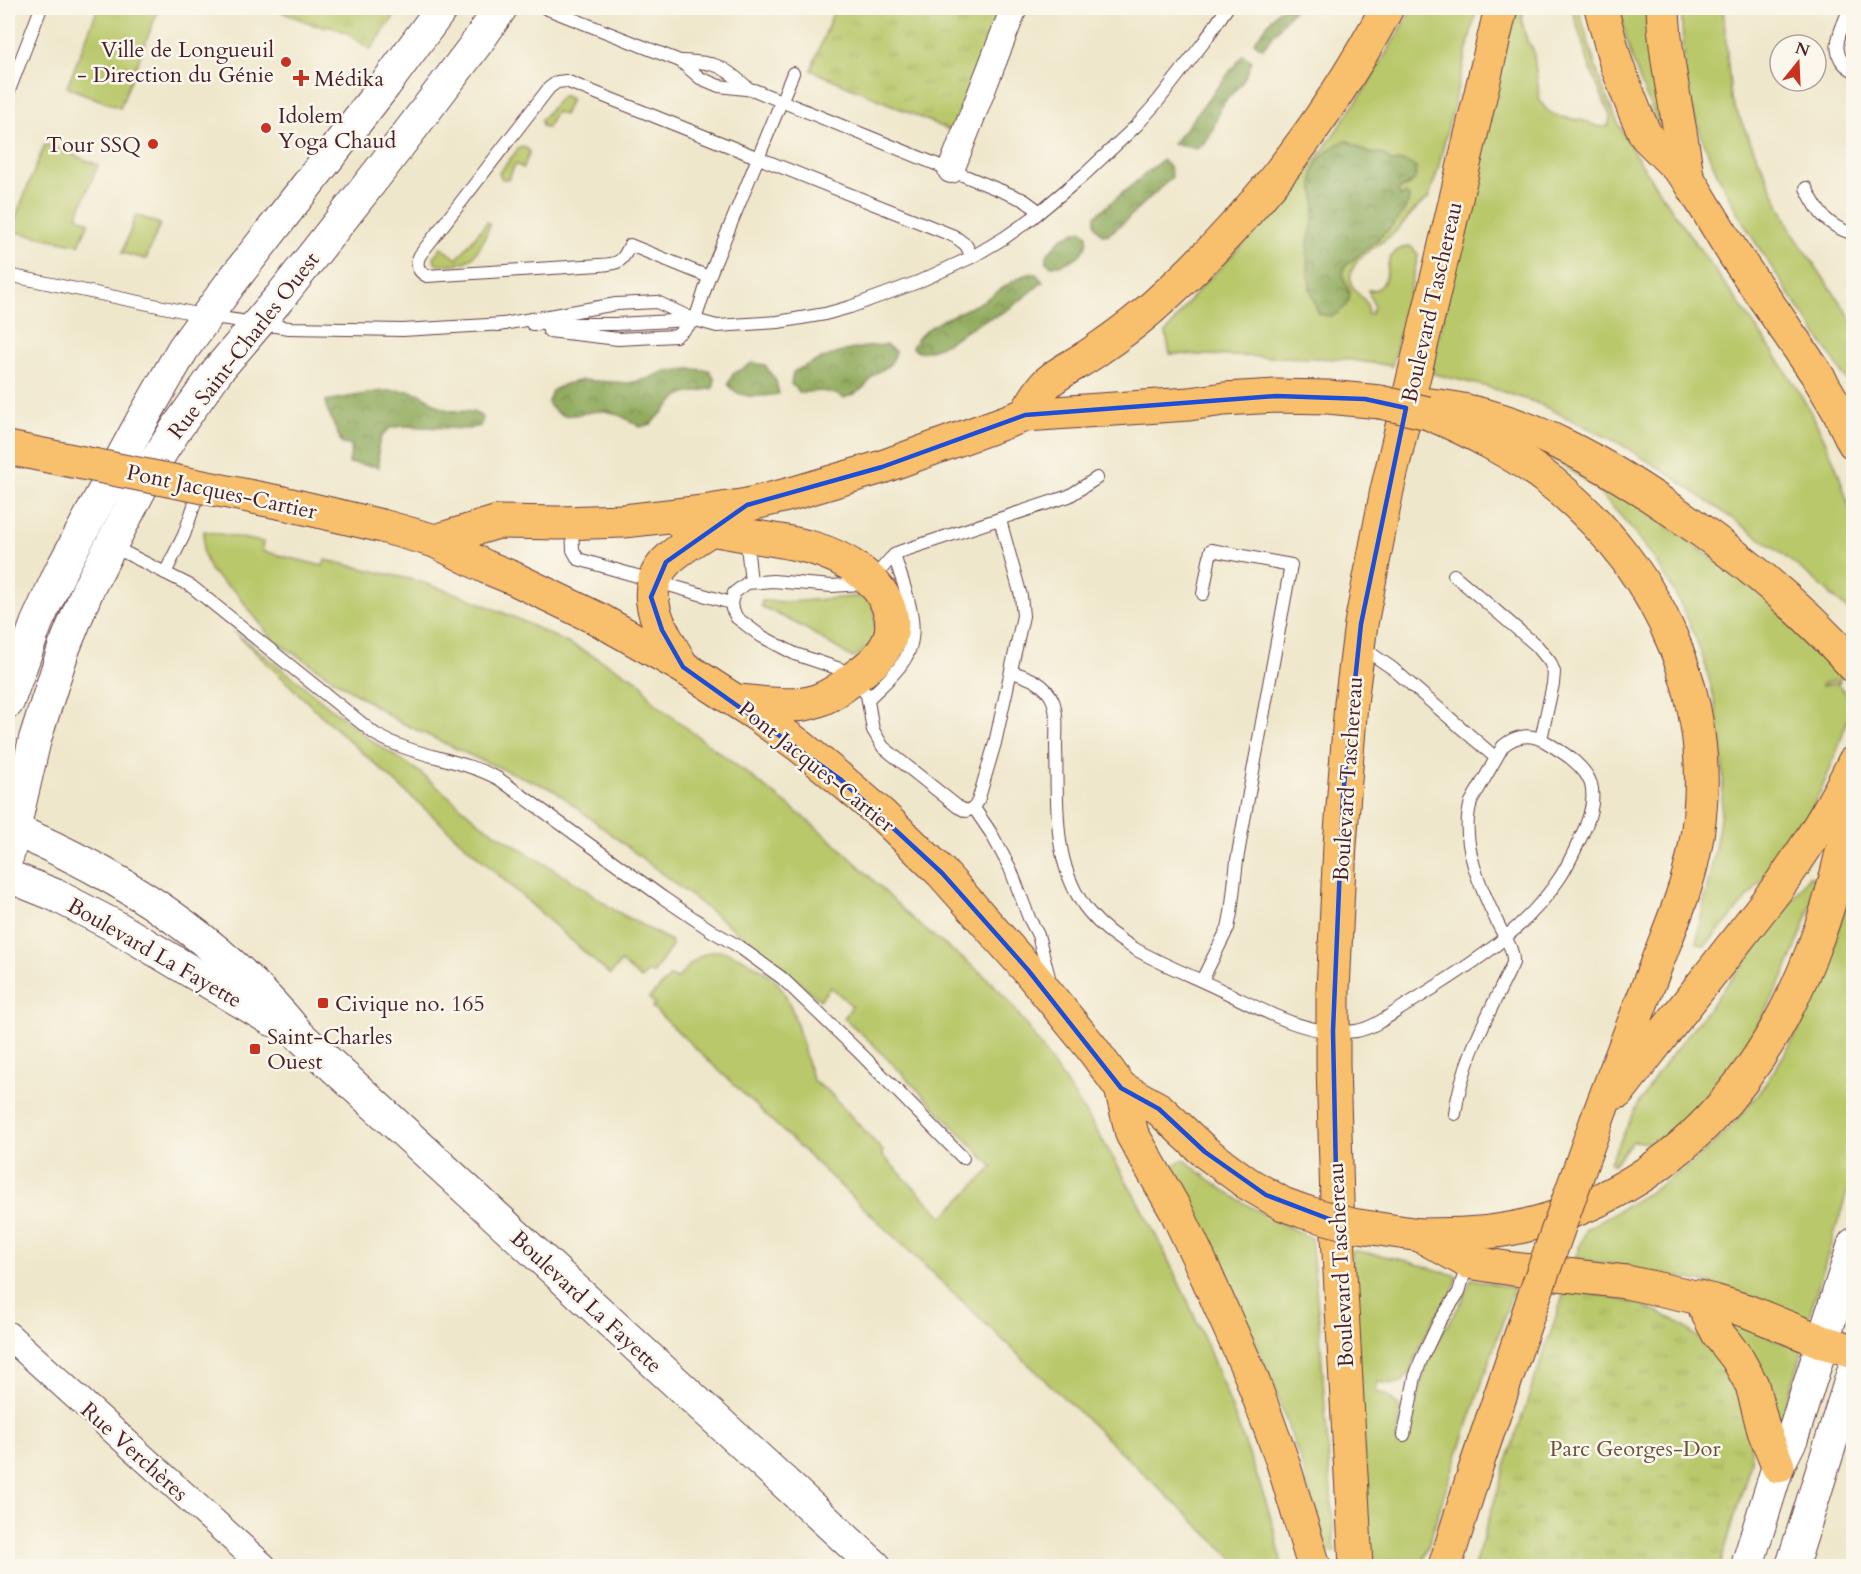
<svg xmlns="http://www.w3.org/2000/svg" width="1861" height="1574" viewBox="0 0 1861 1574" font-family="Cardo,serif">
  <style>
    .grass { fill: #b9c86b; stroke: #82744b; stroke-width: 1.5; fill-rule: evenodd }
    .forest { fill: url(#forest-crowns); stroke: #6e6645; stroke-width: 1.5 }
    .park { fill: url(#park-tufts); stroke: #82744b; stroke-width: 1.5 }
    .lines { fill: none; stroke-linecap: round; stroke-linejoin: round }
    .service-casing { stroke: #633d43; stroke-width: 14 }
    .minor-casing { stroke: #633d43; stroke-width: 28 }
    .tertiary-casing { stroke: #633d43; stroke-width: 34 }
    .primary-casing { stroke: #633d43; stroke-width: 35 }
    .trunk-casing { stroke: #633d43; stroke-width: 35 }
    .service { stroke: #fff; stroke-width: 12 }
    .minor { stroke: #fff; stroke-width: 26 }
    .tertiary { stroke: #fff; stroke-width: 32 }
    .primary { stroke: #f8bf6c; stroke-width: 33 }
    .trunk { stroke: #f8bf6c; stroke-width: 33 }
    .primary-bridge-casing { stroke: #633d43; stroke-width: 35; stroke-linecap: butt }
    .trunk-bridge-casing { stroke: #633d43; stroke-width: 35; stroke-linecap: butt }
    .primary-bridge { stroke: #f8bf6c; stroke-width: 33 }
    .trunk-bridge { stroke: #f8bf6c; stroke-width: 33 }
    .marked { fill: none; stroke: #1d4ed8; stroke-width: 4.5; stroke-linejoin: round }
    .poi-dot { fill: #c8321e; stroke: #fbf7ec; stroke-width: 2 }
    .labels { text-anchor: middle; stroke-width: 5; stroke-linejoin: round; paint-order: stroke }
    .poi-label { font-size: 22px; fill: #4a1f2b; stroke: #fbf7ec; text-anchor: start }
    .street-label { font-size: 22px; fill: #4a1f2b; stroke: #fbf7ec }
    .park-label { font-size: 22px; fill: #6b523e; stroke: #fbf7ec }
  </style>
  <defs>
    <pattern id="forest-crowns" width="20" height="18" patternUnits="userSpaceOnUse" patternTransform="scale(1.5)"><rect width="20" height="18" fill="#92ac5f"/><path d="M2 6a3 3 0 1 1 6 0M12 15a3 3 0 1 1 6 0" fill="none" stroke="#798b4f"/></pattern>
    <pattern id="park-tufts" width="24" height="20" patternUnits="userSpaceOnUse" patternTransform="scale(1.5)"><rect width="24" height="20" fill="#b9c86b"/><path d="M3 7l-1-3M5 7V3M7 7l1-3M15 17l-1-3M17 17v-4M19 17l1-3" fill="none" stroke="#a1ab5d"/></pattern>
  </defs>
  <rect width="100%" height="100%" fill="#fbf7ec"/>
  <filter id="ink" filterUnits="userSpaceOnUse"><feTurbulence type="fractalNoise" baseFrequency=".0167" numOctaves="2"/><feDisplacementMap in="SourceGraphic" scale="12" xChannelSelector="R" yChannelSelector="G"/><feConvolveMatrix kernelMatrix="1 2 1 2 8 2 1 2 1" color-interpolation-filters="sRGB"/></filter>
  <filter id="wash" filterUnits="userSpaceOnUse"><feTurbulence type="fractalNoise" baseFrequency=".008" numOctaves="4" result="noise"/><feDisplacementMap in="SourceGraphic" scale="24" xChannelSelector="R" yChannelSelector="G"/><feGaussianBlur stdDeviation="1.35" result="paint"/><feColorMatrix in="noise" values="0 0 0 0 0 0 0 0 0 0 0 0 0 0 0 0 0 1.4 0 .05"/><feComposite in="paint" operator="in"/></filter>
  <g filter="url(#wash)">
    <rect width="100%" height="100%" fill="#efe7cb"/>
    <g class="grass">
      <path d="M98 8H159L120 108 67 87Z"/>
      <path d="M1413 8H1477L1437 173 1428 199C1414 207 1407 221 1395 232 1381 246 1346 258 1351 283 1354 296 1372 298 1367 314H1371L1374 306 1368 290C1373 290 1377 290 1381 286 1392 275 1381 260 1400 249 1402 248 1407 246 1409 246 1414 247 1416 252 1418 256L1392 366 1345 359 1170 354 1166 333 1193 296 1269 216 1313 164 1365 89ZM1357 146C1364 154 1371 154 1381 153L1392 162 1403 161 1411 184 1398 190 1402 213 1377 239 1343 267 1342 277 1350 293 1310 289 1309 239 1314 220 1316 202 1313 187Z"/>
      <path d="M1514 8H1524L1522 22 1527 41 1533 49 1540 101 1547 110 1556 116 1584 121 1597 126 1607 127 1609 123 1610 116 1589 65 1572 8H1578C1586 31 1591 54 1599 77 1609 105 1622 134 1638 159 1669 208 1703 254 1737 301 1788 371 1836 439 1853 525V615L1815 580 1774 548 1670 475 1619 443 1537 403 1488 387 1430 373Z"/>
      <path d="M1620 8H1647L1664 126H1660C1642 90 1626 48 1620 8Z"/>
      <path d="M1681 8H1723L1731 99 1792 232 1853 321V391C1803 307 1736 230 1702 137 1698 124 1692 111 1689 98 1683 68 1683 38 1681 8Z"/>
      <path d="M562 96H565L571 99 564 115 556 112 547 128 542 126 541 120Z"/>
      <path d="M45 144 98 165 77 216 89 222 79 245 10 231Z"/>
      <path d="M523 147 529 150V154L523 168 515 164 509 179H502L499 173 519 148Z"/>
      <path d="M136 215 160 224 146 259 122 253Z"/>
      <path d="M487 222 490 224C486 236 479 254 467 261 460 265 446 264 438 265L435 263 434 256 441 247 457 259Z"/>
      <path d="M1533 445 1591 470 1764 596 1842 675 1839 683 1836 680 1822 684V686L1837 683 1853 702C1844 731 1835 760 1822 788 1794 848 1748 898 1705 946L1697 943C1704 889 1722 836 1723 781 1724 766 1721 751 1720 736 1709 641 1663 552 1592 487 1574 471 1553 458 1533 445Z"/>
      <path d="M204 531 263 542 262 551 323 566 325 560 418 581 466 597 520 620 590 654 637 680 641 683 652 700 663 710C719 753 777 794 831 840 861 866 888 896 917 923 946 948 980 967 1005 997 1021 1016 1035 1038 1049 1059 1131 1175 1195 1303 1242 1436 1258 1479 1275 1522 1282 1566H1241L652 1007 655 1004 649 998 671 976 677 979C696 957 710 942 739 957 751 963 765 970 774 979 798 1004 801 1052 814 1082L828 1091 883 1151 881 1154 943 1217 993 1167 872 1043 844 1018 852 1006 831 987 820 1000 763 952 554 790 478 759 398 721 272 639 235 591 224 584 210 570 203 552Z"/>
      <path d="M864 596 875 605V642L853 658 803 627 761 606 762 601 789 602Z"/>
      <path d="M232 630 294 678 369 739 417 770 484 826 582 887 614 910 671 941 672 946 653 974 648 972 641 979 621 962 610 975 326 720Z"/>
      <path d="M1809 876 1818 880C1792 977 1738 1081 1658 1144L1633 1141 1613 1165 1610 1162 1635 1110 1657 1074 1773 926Z"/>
      <path d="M1853 878V1173L1809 1316 1806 1318 1705 1282 1627 1267 1575 1259 1586 1229C1621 1208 1658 1190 1690 1164 1747 1120 1791 1053 1818 987 1833 952 1843 915 1853 878Z"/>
      <path d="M1184 1159C1222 1193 1265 1217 1311 1238L1319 1320 1335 1552 1329 1553 1324 1542 1301 1462 1270 1376 1233 1291 1173 1167Z"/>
      <path d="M1352 1250 1399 1259 1458 1276 1450 1298 1434 1319 1422 1342 1409 1374 1402 1382 1393 1384 1378 1382 1376 1391C1407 1404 1402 1413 1396 1442L1406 1445C1416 1416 1418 1384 1430 1356 1441 1328 1463 1308 1471 1279L1514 1288 1444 1495 1422 1566H1367Z"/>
      <path d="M1731 1321 1800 1350 1802 1353 1778 1431 1730 1325Z"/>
    </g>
    <g class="forest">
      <path d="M1280 8H1295L1262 49 1254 42Z"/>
      <path d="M1243 55 1252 61C1249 68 1247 76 1242 82 1237 90 1228 96 1223 104 1212 123 1217 134 1197 149L1173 144Z"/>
      <path d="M1348 141C1360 148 1366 155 1381 153L1392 162C1402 161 1408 161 1416 168 1417 185 1409 182 1398 190L1400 197 1405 194 1409 197C1408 219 1361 253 1344 267 1342 280 1345 280 1349 291 1352 303 1340 315 1329 316 1327 316 1321 314 1319 314 1309 296 1305 258 1309 237 1312 226 1315 217 1315 206 1316 192 1309 178 1316 165 1322 153 1336 143 1348 141Z"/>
      <path d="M1162 160 1170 168 1172 177 1123 223 1109 234 1103 235C1096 229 1094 226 1095 216Z"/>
      <path d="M1081 230 1087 235C1089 255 1069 264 1052 266L1046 262V256L1063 237Z"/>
      <path d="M1029 273 1036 274 1043 282C1028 294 1014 307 998 315 994 317 989 318 985 320 961 331 945 350 918 352L912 347C925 322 958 315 981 302 998 293 1011 280 1029 273Z"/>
      <path d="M886 345 895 351C892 369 886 365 874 375 870 378 869 383 865 386 859 393 852 395 844 398 829 390 816 390 800 393L791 384 793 372C821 357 854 346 886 345Z"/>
      <path d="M752 363 765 365 776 381 779 394C761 396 739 401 728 384L733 374Z"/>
      <path d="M689 369 709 370 715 380 713 388 680 395 651 424 640 427C628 420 618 413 605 411 583 409 563 427 548 403L552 391 565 384 582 380 629 383 647 379 663 372Z"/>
      <path d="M382 391C393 391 405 389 415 392 427 395 435 407 448 410 461 413 473 408 483 418L480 426 468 429 402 426 390 428 381 437 378 447 379 467 349 463 352 445 342 444 326 406V401Z"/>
    </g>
    <g class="park">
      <path d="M272 8H390L397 13 370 50 348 33 332 27 315 25Z"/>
      <path d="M835 8H1004L956 133 811 70Z"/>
      <path d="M1565 1290 1597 1294 1622 1300 1641 1305 1674 1320 1689 1330 1702 1341 1715 1356 1738 1387 1751 1436V1462L1720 1566H1474L1506 1464Z"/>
    </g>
  </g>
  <g filter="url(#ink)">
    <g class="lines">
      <defs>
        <g id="service">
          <path d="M545 8 680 61 700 78 719 86 754 90 1024 200 1039 211"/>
          <path d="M1850 8C1841 29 1825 56 1854 71"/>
          <path d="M680 61C716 62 723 65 749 89"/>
          <path d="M8 93 41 8"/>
          <path d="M1806 188C1818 212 1826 226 1854 234"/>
          <path d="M8 275 207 316 289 328 403 330 505 324"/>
          <path d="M709 277 630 245C622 262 619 264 600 265L427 276C418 272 415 264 420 255L549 88 557 82 566 81 954 236 966 245 972 257"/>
          <path d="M532 324H616L691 320"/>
          <path d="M498 325 616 304 657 302 695 320 717 326 778 322 825 314 850 307 918 282 972 257 1004 238 1031 219 1085 174 1137 125 1158 101 1204 42 1227 8"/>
          <path d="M549 331 618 339 676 336 695 320 709 277 793 73"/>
          <path d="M1000 520 1021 596 1023 616 995 743 978 801 974 808 966 811 958 807 883 747 873 730 867 695 854 679 840 669 795 654 761 636 737 618 732 609 731 603 734 593 747 583 773 581 832 586 860 584 871 581 891 558 899 552 1069 496 1097 478"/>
          <path d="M572 524 573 550 578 559 731 603"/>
          <path d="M746 536 751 582"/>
          <path d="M112 546 191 586 375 734C414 757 460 758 499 779L662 897 712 931 738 946 782 978 861 1054 963 1158"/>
          <path d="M165 573 184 535 199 491"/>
          <path d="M1454 575 1537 646 1550 662 1554 672 1553 684 1541 739"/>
          <path d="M1358 650 1373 655 1392 668 1496 758"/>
          <path d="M1012 672C1028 677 1046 683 1053 701 1058 714 1056 733 1056 747 1058 804 1051 866 1089 912 1121 951 1179 969 1223 991 1263 1010 1309 1038 1356 1031 1375 1028 1394 1012 1411 1002 1466 968 1525 932 1561 876 1568 865 1574 852 1580 839 1588 823 1596 803 1591 784 1584 764 1562 752 1546 742 1531 733 1516 735 1503 746L1471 802C1459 842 1481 889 1498 924 1504 937 1514 948 1513 963 1490 1012 1462 1059 1455 1114"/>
          <path d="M868 699C880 687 894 676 903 662 925 631 904 588 894 555"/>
          <path d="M974 808 991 833 1010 868 1029 918 1038 935 1050 981"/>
          <path d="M1202 980 1228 928 1231 913 1237 860 1242 831 1291 565 1211 550 1203 594"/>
          <path d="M1404 1435 1415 1377 1421 1360 1439 1322 1459 1292 1467 1264"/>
        </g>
        <g id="minor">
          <path d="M951 170 1014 8"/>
          <path d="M8 1335 263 1566"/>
        </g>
        <g id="tertiary">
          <path d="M8 702 37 622 61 570 141 422 183 349 230 284 385 85 442 8"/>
          <path d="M8 828C41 840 72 856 103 873 178 915 245 968 299 1035L875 1566"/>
          <path d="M8 855 35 739 64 648 88 589 152 467 176 429 218 370 281 296 381 169 476 44 501 8"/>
          <path d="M8 876 55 895 115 926 272 1020"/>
          <path d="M1747 1566 1778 1466 1792 1438 1854 1244"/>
          <path d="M1792 1566 1854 1369"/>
        </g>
        <g id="primary">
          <path d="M1429 405C1526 415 1610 466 1689 522 1749 564 1804 610 1854 666"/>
          <path d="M1025 415C1032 405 1039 390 1048 382 1062 370 1080 362 1094 352 1119 335 1144 316 1166 295 1256 213 1330 115 1387 8"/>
          <path d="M283 503 382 526 435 541 486 567 513 578 600 620 683 667 757 715 800 746 840 779 882 815 942 873 1028 970 1091 1047 1121 1088 1159 1109 1205 1152 1247 1183 1283 1204 1305 1212"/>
          <path d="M682 524C705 528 727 532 750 536 790 542 829 547 861 572 886 591 903 623 883 651 876 661 866 669 856 676 842 688 827 699 809 703 790 708 757 702 736 701"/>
          <path d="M435 541 498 522 559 523 624 521 703 512 747 505 791 494 882 467 1025 415 1189 404 1224 399 1276 396 1328 397 1380 402"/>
          <path d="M682 666C663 632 632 591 671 557 686 544 704 534 721 523"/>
          <path d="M1352 1225 1420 1235 1468 1262 1513 1269 1626 1282 1714 1301 1747 1311 1823 1342 1854 1351"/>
          <path d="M1699 1297 1719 1335 1737 1358 1752 1385 1764 1431 1778 1466"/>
        </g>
        <g id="trunk">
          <path d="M1601 8 1616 63 1635 112 1646 136 1687 177 1734 254 1816 373 1838 410 1854 443"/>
          <path d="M1663 8C1665 65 1680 120 1687 177"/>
          <path d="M1428 413C1467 429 1517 455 1550 481 1663 570 1723 710 1694 853 1686 892 1670 928 1656 965 1637 1015 1617 1066 1598 1117"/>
          <path d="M1121 1088 1132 1134 1176 1211 1199 1259 1251 1376 1283 1463 1314 1566"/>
          <path d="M1618 1092 1776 890C1806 849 1832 808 1854 762"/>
          <path d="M1420 1235C1455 1235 1490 1234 1524 1226 1676 1190 1769 1075 1819 933 1835 890 1843 845 1854 801"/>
          <path d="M1356 1566 1338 1235 1333 1064V990L1340 845 1351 703 1361 624 1387 490 1501 8"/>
          <path d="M1445 1566 1475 1470 1533 1300"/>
        </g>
      </defs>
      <use href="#service" class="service-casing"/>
      <use href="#minor" class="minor-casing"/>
      <use href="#tertiary" class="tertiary-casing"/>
      <use href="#primary" class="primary-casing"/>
      <use href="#trunk" class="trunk-casing"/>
      <use href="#service" class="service"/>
      <use href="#minor" class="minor"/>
      <use href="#tertiary" class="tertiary"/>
      <use href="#primary" class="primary"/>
      <use href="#trunk" class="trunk"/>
      <defs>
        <g id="primary-bridge">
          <path d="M8 448 283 503"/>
          <path d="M1305 1212 1352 1225"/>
        </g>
        <g id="trunk-bridge">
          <path d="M1380 402 1428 413"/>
          <path d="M1533 1300 1598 1117"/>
        </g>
      </defs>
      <use href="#primary-bridge" class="primary-bridge-casing"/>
      <use href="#trunk-bridge" class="trunk-bridge-casing"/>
      <use href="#primary-bridge" class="primary-bridge"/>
      <use href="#trunk-bridge" class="trunk-bridge"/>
    </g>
  </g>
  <path class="marked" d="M1276 396 1365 399 1406 408 1361 624 1343 795 1333 1031 1337 1222 1266 1195 1205 1152 1159 1109 1121 1088 1028 970 942 873 840 779 683 667 662 630 651 597 666 562 747 505 882 467 1025 415Z"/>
  <g class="poi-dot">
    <circle cx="286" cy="62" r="6"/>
    <path d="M298 69h6v6h6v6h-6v6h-6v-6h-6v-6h6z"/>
    <circle cx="266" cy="128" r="6"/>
    <circle cx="153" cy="144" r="6"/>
    <rect x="317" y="997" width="12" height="12" rx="3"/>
    <rect x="249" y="1043" width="12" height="12" rx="3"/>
  </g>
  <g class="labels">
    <g class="poi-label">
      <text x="274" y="57" text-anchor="end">Ville de Longueuil<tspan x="274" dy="25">- Direction du Génie</tspan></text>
      <text x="314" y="86">Médika</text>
      <text x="278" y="123">Idolem<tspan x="278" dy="25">Yoga Chaud</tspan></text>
      <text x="141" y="152" text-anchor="end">Tour SSQ</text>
      <text x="335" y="1011">Civique no. 165</text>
      <text x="267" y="1044">Saint-Charles<tspan x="267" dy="25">Ouest</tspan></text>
    </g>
    <g class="street-label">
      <text transform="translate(1431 302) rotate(-77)" y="8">Boulevard Taschereau</text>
      <text transform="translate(243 345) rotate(-52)" y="8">Rue Saint-Charles Ouest</text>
      <text transform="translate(222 491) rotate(12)" y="8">Pont Jacques-Cartier</text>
      <text transform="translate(817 766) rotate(39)" y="8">Pont Jacques-Cartier</text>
      <text transform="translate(1347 779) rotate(-86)" y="8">Boulevard Taschereau</text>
      <text transform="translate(155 952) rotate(30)" y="8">Boulevard La Fayette</text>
      <text transform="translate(1340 1265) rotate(-93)" y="8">Boulevard Taschereau</text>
      <text transform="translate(587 1301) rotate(43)" y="8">Boulevard La Fayette</text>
      <text transform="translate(135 1451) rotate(42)" y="8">Rue Verchères</text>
    </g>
    <g class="park-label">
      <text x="1635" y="1456">Parc Georges-Dor</text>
    </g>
  </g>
  <rect width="1861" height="1574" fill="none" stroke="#fbf7ec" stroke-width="30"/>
  <g transform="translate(1798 63) rotate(18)"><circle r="28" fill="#fbf7ec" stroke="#b4a19f" stroke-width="1.5"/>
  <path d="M0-4.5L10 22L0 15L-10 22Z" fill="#c8321e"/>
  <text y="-9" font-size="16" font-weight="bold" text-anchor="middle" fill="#4a1f2b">N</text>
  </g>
</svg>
